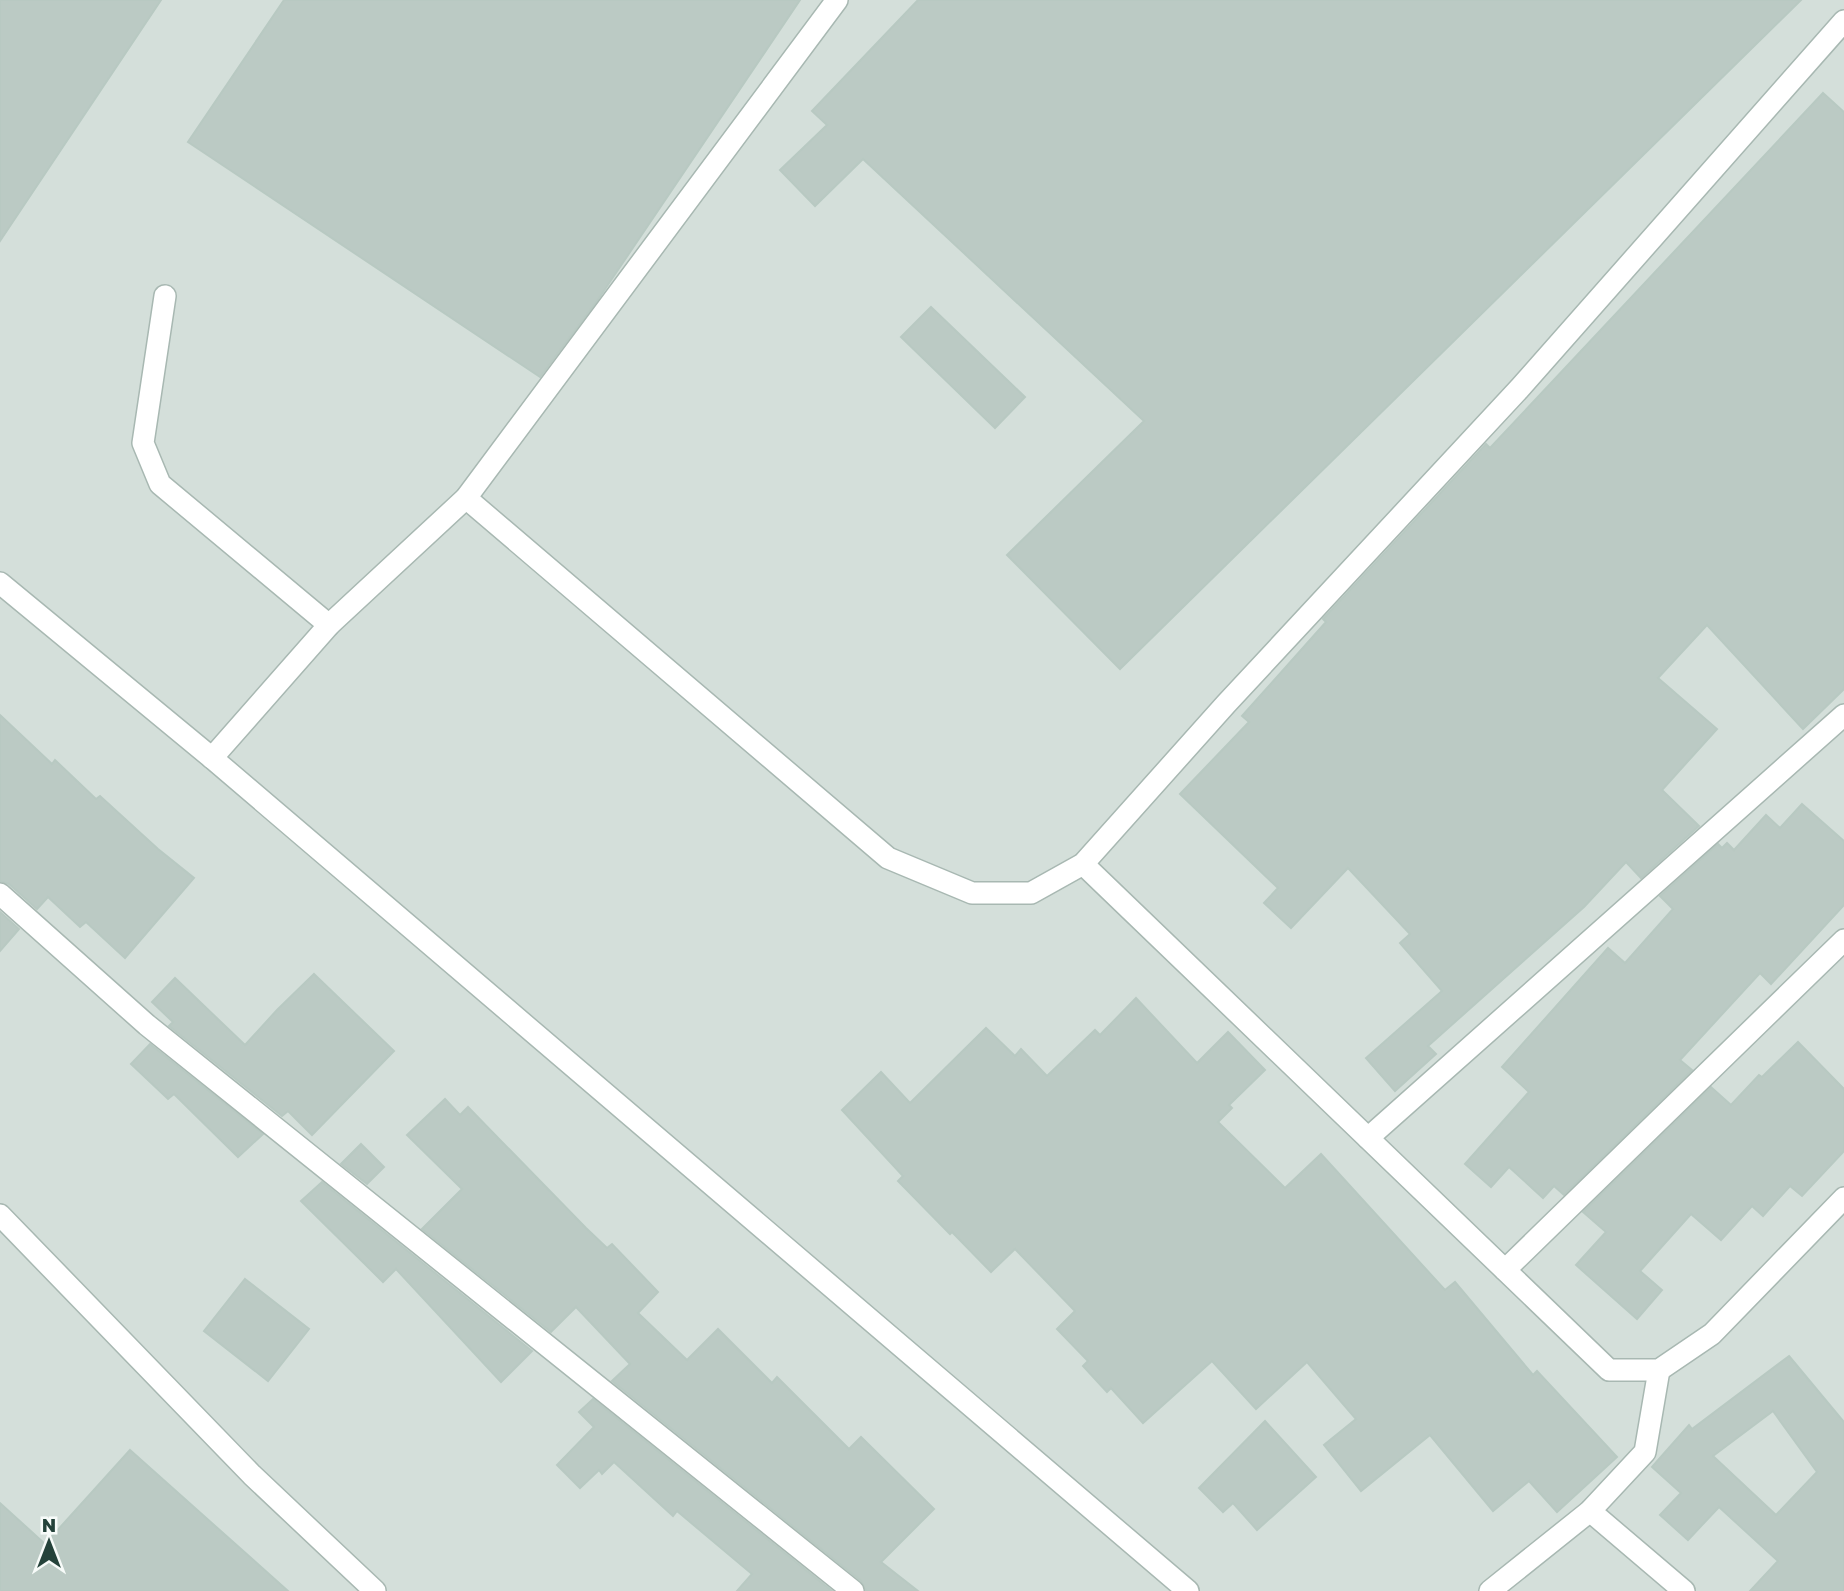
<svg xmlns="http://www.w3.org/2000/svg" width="1844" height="1591" viewBox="0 0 1844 1591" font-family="'Golos Text',sans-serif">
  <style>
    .built { fill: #d4dfda }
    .building { fill: #bbcac4; stroke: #b8c9c2; stroke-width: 2; fill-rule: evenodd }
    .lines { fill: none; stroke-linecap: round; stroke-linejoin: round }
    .lane-casing { stroke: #a8b8b2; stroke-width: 24 }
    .lane { stroke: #fff; stroke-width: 21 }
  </style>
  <rect width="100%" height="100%" fill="#e6efeb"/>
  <rect class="built" x="0" y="0" width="1844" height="1591"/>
  <g class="building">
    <path d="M0 0H161L0 241Z"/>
    <path d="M284 0H800L597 301 540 377 188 142Z"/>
    <path d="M918 0H1801L1120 669 1007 555 1144 421 863 159 815 206 780 170 827 125 812 111Z"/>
    <path d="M1823 93 1844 112V689L1803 729 1707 625 1658 678 1717 729 1662 790 1699 826 1641 878 1626 862 1584 907 1428 1046 1436 1054 1395 1091 1366 1058 1442 991 1400 943 1410 934 1348 868 1291 928 1264 903 1278 888 1180 794 1249 722 1242 716 1326 622 1323 619 1486 444 1490 448Z"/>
    <path d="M931 307 1025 397 995 428 901 337Z"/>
    <path d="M0 715 52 764 55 760 96 799 100 796 158 849 194 878 125 958 86 922 80 927 48 897 37 909 9 884 0 881Z"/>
    <path d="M1802 804 1844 841V905L1771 984 1760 973 1680 1060 1692 1070 1564 1195 1554 1186 1543 1198 1509 1167 1491 1187 1465 1164 1529 1092 1502 1067 1608 948 1625 963 1673 909 1660 896 1718 844 1722 848 1727 843 1734 850 1766 815 1780 828Z"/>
    <path d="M0 912 19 929 0 951Z"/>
    <path d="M314 974 394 1051 312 1135 288 1111 282 1116 169 1026 173 1022 152 1002 175 978 245 1045 277 1010Z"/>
    <path d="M1136 998 1197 1063 1228 1032 1265 1070 1229 1105 1232 1108 1218 1122 1285 1188 1321 1154 1445 1290 1455 1282 1533 1375 1537 1371 1617 1457 1557 1512 1529 1481 1493 1511 1430 1435 1361 1491 1324 1445 1356 1419 1307 1362 1256 1409 1212 1361 1143 1423 1111 1388 1107 1392 1083 1366 1088 1361 1057 1329 1075 1311 1015 1249 991 1272 952 1232 950 1234 898 1181 903 1176 842 1110 881 1072 910 1103 986 1028 1015 1056 1021 1049 1047 1076 1095 1030 1100 1035Z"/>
    <path d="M1798 1042 1844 1089V1151L1802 1196 1790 1186 1763 1216 1752 1206 1721 1240 1691 1214 1640 1271 1662 1290 1637 1319 1576 1265 1606 1232 1583 1212 1711 1087 1731 1105 1759 1075 1762 1077Z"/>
    <path d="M150 1044 263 1134 238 1157 174 1094 168 1099 131 1064Z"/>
    <path d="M445 1099 460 1115 468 1107 586 1228 607 1248 612 1244 658 1292 638 1313 687 1360 718 1329 772 1383 777 1377 849 1449 861 1437 934 1509 881 1562 918 1591H866L861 1581 612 1381 630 1364 576 1307 551 1332 422 1229 462 1189 407 1135Z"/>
    <path d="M361 1144 384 1167 367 1184 341 1164Z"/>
    <path d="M322 1182 532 1351 501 1382 396 1269 383 1282 301 1201Z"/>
    <path d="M245 1279 309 1329 268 1381 204 1331Z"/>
    <path d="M1789 1356 1844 1422V1591H1750L1778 1561 1719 1507 1688 1540 1660 1515 1681 1493 1652 1467 1689 1425 1692 1429ZM1773 1411 1817 1472 1776 1515 1713 1456Z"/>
    <path d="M593 1399 832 1591H737L752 1574 677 1511 673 1516 614 1462 602 1474 599 1470 580 1488 557 1465 594 1427 579 1412Z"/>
    <path d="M1265 1421 1316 1477 1257 1530 1233 1503 1223 1512 1199 1488Z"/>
    <path d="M130 1450 288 1591H0V1503L45 1544Z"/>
  </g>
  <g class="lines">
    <defs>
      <g id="lane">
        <path d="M165 296 143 443 160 484 329 625"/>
        <path d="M466 498 888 858 972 893H1031L1083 864 1226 704 1519 389 1844 21"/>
        <path d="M0 583 212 758 1188 1591"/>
        <path d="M212 758 329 625 466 498 837 0"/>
        <path d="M1083 864 1609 1370H1659L1712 1334 1844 1198"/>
        <path d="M0 894 147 1025 853 1591"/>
        <path d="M1368 1138 1844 715"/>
        <path d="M0 1215 252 1475 375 1591"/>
        <path d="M1505 1270 1844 940"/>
        <path d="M1590 1511 1684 1591"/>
        <path d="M1490 1591 1590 1511 1645 1452 1659 1370"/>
      </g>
    </defs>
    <use href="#lane" class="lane-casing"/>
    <use href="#lane" class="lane"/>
  </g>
  <g transform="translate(49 1542)" stroke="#f7fbf9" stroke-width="5" paint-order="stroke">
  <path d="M0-5L12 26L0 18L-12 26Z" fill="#24423a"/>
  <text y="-10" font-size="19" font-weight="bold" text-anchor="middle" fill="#24423a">N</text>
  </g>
</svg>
